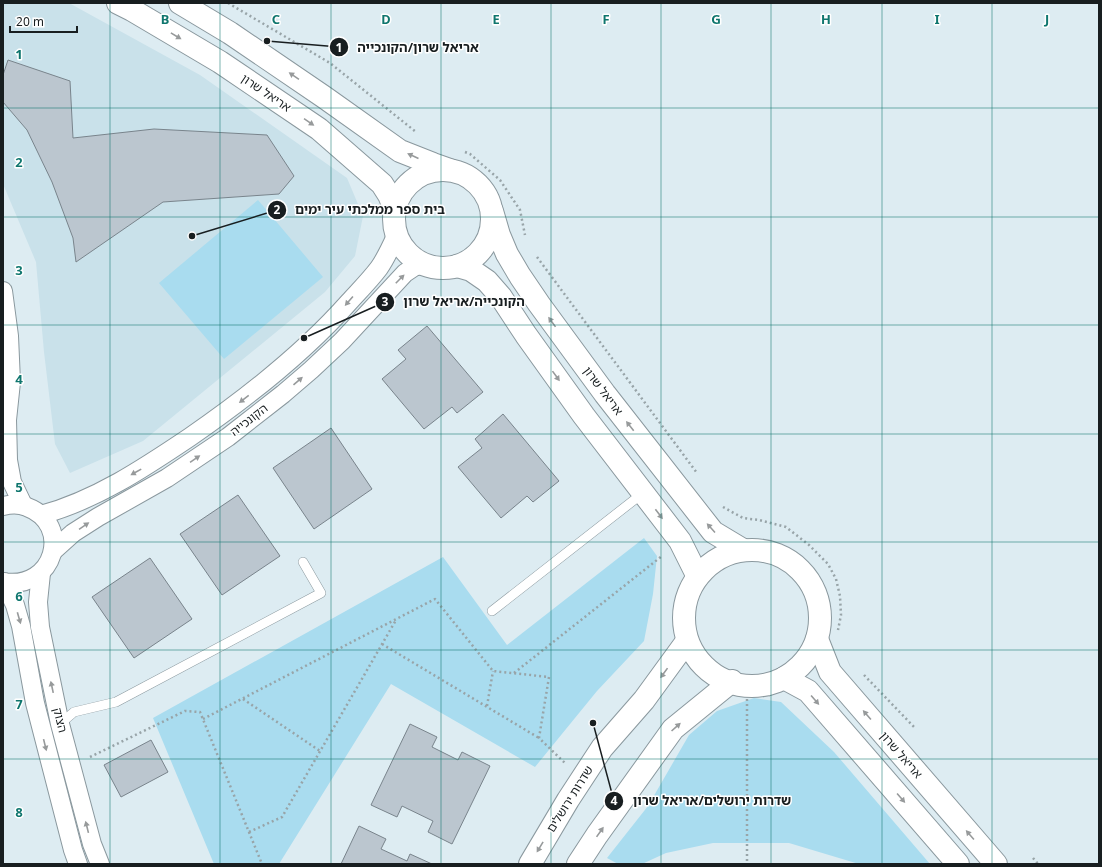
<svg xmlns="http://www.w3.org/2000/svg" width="1102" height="867" viewBox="0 0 1102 867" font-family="Georgia,'Noto Sans Hebrew',serif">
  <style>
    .built { fill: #c9e1ea }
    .green { fill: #a9dcef }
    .building { fill: #bbc6cf; stroke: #79848c }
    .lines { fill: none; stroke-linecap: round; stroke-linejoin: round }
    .lane-casing { stroke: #8a989e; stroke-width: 10 }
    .street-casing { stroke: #8a989e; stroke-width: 20 }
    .secondary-casing { stroke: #8a989e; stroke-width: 24 }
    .path { stroke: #98a4a8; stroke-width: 2.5; stroke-dasharray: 2 3; stroke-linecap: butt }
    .lane { stroke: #fff; stroke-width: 9 }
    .street { stroke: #fff; stroke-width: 18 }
    .secondary { stroke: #fff; stroke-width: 22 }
    .oneway { fill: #979a9b }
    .grid { fill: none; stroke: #0f766e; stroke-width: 1; stroke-opacity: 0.55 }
    .labels { text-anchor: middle; stroke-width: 3; stroke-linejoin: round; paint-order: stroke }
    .street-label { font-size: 12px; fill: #181e20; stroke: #fff }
    .grid-label { font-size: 13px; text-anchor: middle; font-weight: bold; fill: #0f766e; stroke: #fff; stroke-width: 3; stroke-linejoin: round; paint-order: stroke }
    .leader { fill: none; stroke: #181e20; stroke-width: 1.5 }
    .callout-dot { fill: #181e20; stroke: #fff; stroke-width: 1.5 }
    .mark-label { font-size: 12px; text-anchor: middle; font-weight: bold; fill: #fff }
    .callout-label { font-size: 13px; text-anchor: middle; font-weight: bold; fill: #181e20; stroke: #fff; stroke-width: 3; stroke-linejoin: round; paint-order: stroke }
  </style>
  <rect width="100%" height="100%" fill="#ddecf2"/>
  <path class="built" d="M3 3H69L200 75 347 178 363 216 355 256 325 292 143 441 70 473 55 444 44 352 36 262 3 184Z"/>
  <g class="green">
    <path d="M258 200 323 277 224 359 159 283Z"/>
    <path d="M644 538 657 556 653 594 644 641 597 691 535 767 391 684 279 864H214L153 718 443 557 507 645Z"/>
    <path d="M754 698 781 702 834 752 930 864H859L789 843H713L666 853 642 864H618L607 858 648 806 689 735 717 711Z"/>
  </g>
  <g class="building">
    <path d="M8 60 70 81 73 138 154 129 267 135 294 176 279 194 163 202 76 262 73 238 52 182 27 130 3 102V75Z"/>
    <path d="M427 326 483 392 457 413 452 407 424 429 382 379 406 359 398 350Z"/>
    <path d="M503 414 559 481 533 502 527 496 501 518 458 467 482 448 475 439Z"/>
    <path d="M331 428 372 489 314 529 273 468Z"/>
    <path d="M238 495 280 556 222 595 180 534Z"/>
    <path d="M150 558 192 619 134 658 92 597Z"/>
    <path d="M410 724 437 737 432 747 458 760 462 752 490 766 452 844 428 832 433 821 402 806 397 817 371 805Z"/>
    <path d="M151 740 168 772 121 797 104 765Z"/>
    <path d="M359 826 386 839 381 849 407 861 410 854 432 864H341Z"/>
  </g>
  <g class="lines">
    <defs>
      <g id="lane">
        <path d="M492 611 643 493"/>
        <path d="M60 724 74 712 116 702 321 593 303 562"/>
      </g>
      <g id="street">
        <path d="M3 291 9 336 11 382 7 420 8 460 12 482 23 505"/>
        <path d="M3 506C11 504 20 504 27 507 73 524 55 591 3 582"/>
        <path d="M41 515C96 500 144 468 190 437 248 397 303 354 349 302 359 291 370 280 379 268 386 258 391 247 396 236"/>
        <path d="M53 551 73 533 98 517 167 478 228 437 283 394 311 370 342 341 405 273 414 267 424 264"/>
        <path d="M41 573 38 602 40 627 60 724 92 844 100 864"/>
        <path d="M4 582 15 605 21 626 35 703 73 850 78 864"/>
      </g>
      <g id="secondary">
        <path d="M118 3 132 10 220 62 319 129 382 184 389 195 394 207"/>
        <path d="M180 3 230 33 324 97 400 151 433 164 450 170"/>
        <circle cx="443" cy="219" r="49"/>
        <path d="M492 211 499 235 507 254 520 276 539 304 605 394 713 532 743 550"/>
        <path d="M457 266 471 270 487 281 501 297 526 335 584 416 680 541 697 575"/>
        <circle cx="752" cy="618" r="68"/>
        <path d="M817 639 830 672 996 864"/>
        <path d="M784 678 808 691 958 864"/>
        <path d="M530 864 568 800 602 748 644 700 687 641"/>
        <path d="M578 864 597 835 673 729 732 681"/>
      </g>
    </defs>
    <use href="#lane" class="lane-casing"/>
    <use href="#street" class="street-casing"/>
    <use href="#secondary" class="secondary-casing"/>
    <g class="path">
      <path d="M228 3 330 63 416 132"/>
      <path d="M465 152 470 154 500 180 520 210 525 235"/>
      <path d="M537 257 697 473"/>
      <path d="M723 507 743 518 759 520 786 527 809 545 828 564 836 579 840 596 841 615 838 630"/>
      <path d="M382 644 539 738"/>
      <path d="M514 673 662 556"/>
      <path d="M864 675 915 728"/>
      <path d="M749 695H770"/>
      <path d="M243 699 320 751"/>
      <path d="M747 699V864"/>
      <path d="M487 706 493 671"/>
      <path d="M203 719 435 599 493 671 549 677 539 738 566 764"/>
      <path d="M90 757 185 711 200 712 262 864"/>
      <path d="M249 832 282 817 396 620"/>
      <path d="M1033 858 1038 864"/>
    </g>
    <use href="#lane" class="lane"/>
    <use href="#street" class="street"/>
    <use href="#secondary" class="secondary"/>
  </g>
  <defs><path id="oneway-solid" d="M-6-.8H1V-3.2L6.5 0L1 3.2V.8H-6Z"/></defs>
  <g class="oneway">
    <use href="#oneway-solid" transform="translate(176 36) rotate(31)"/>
    <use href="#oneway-solid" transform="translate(294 76) rotate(-146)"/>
    <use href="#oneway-solid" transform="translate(309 122) rotate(34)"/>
    <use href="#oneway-solid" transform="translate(413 156) rotate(-156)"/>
    <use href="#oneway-solid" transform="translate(400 279) rotate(-45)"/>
    <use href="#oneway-solid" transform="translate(349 301) rotate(131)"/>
    <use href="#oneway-solid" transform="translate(552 322) rotate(-126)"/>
    <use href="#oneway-solid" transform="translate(556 376) rotate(54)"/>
    <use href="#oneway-solid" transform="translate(298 381) rotate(-41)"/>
    <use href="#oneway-solid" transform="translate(244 399) rotate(142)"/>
    <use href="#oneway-solid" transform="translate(630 426) rotate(-128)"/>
    <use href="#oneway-solid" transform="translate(195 459) rotate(-34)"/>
    <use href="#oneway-solid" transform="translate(136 472) rotate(151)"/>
    <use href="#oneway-solid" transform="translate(659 514) rotate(53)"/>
    <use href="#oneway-solid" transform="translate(84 526) rotate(-34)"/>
    <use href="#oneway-solid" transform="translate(711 528) rotate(-132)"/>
    <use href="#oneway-solid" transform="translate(19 618) rotate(74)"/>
    <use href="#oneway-solid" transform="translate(664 673) rotate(126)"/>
    <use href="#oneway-solid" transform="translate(52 687) rotate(-102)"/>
    <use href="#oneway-solid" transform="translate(815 700) rotate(49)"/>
    <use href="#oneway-solid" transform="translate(867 715) rotate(-131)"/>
    <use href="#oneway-solid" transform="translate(676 727) rotate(-42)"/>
    <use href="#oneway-solid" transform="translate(45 745) rotate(76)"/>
    <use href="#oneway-solid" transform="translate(901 798) rotate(49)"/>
    <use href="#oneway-solid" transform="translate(87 827) rotate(-104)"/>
    <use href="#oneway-solid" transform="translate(600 832) rotate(-55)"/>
    <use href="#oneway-solid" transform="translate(970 835) rotate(-131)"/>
    <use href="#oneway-solid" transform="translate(540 847) rotate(121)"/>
  </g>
  <path class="grid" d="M110 3V864M220 3V864M331 3V864M441 3V864M551 3V864M661 3V864M771 3V864M882 3V864M992 3V864M3 108H1099M3 217H1099M3 325H1099M3 434H1099M3 542H1099M3 650H1099M3 759H1099"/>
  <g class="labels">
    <g class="street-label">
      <text transform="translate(266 93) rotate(34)" y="4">אריאל שרון</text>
      <text transform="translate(603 391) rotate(53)" y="4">אריאל שרון</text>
      <text transform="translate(249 420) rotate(-38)" y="4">הקונכייה</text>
      <text transform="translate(60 720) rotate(76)" y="4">הצוק</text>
      <text transform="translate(901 755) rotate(49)" y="4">אריאל שרון</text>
      <text transform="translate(570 799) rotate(-58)" y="4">שדרות ירושלים</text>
    </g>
  </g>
  <g class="grid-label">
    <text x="165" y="24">B</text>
    <text x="276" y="24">C</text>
    <text x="386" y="24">D</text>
    <text x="496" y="24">E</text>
    <text x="606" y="24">F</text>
    <text x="716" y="24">G</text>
    <text x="826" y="24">H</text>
    <text x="937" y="24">I</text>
    <text x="1047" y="24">J</text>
    <text x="19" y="59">1</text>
    <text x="19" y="167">2</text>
    <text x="19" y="275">3</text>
    <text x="19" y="384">4</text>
    <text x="19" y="492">5</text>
    <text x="19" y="601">6</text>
    <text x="19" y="709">7</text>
    <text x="19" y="817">8</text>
  </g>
  <path class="leader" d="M267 41L339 47M192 236L277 210M304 338L385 302M593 723L614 801"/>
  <g class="callout-dot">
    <circle cx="267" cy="41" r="4"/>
    <circle cx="192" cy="236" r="4"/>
    <circle cx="304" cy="338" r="4"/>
    <circle cx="593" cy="723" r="4"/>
    <circle cx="339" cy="47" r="10"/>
    <circle cx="277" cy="210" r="10"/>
    <circle cx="385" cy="302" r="10"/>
    <circle cx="614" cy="801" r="10"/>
  </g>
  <g class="mark-label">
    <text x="339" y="52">1</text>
    <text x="277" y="214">2</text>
    <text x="385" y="306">3</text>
    <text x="614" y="805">4</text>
  </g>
  <g class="callout-label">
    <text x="418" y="52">אריאל שרון/הקונכייה</text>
    <text x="370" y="214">בית ספר ממלכתי עיר ימים</text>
    <text x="464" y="306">הקונכייה/אריאל שרון</text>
    <text x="712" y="805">שדרות ירושלים/אריאל שרון</text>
  </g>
  <rect width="1102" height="867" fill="none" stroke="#181e20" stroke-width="8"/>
  <path d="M10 26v6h67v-6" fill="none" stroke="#181e20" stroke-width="2"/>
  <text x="16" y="26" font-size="12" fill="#181e20" stroke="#ffffff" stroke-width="3" paint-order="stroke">20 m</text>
</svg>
